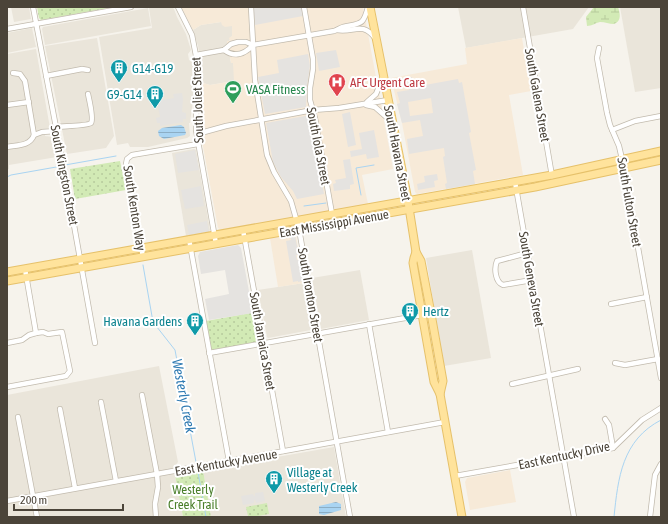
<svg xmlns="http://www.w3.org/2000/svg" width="668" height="524" viewBox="0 0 668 524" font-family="'Asap Condensed',sans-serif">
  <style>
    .residential { fill: #eae5da }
    .commercial { fill: #f7ead8 }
    .green { fill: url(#green-dots) }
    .wetland { fill: url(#wetland-marsh) }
    .parking { fill: #e5e3e0; fill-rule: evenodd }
    .water { fill: url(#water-rules) }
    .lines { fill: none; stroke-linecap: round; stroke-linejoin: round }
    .stream { stroke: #a9d4f2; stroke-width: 1 }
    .minor-casing { stroke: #c2bbae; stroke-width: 6 }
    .primary-casing { stroke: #e6c16a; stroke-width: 9 }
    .minor { stroke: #fff; stroke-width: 4.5 }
    .primary { stroke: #ffe39c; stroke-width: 7 }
    .labels { text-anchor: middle; stroke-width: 4; stroke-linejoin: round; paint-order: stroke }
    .culture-label { font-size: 13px; fill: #0d838f; stroke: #fff; text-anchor: start }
    .health-label { font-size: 13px; fill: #be3a42; stroke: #fff; text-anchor: start }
    .leisure-label { font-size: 13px; fill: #27864d; stroke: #fff; text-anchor: start }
    .street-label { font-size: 13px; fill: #4b4439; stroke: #fff }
    .park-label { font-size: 13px; fill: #4a7f2a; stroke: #fff }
    .water-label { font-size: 14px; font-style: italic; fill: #2e7ab2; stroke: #fff }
  </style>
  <defs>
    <pattern id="green-dots" width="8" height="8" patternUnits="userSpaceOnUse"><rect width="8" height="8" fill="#d2eab5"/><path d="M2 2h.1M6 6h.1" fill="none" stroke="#b6ca9c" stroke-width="1.8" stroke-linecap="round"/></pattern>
    <pattern id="wetland-marsh" width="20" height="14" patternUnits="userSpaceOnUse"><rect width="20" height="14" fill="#d2eab5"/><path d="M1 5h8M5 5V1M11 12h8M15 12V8" fill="none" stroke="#b6ca9c"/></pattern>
    <pattern id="water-rules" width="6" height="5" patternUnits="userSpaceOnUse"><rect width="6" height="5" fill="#a9d4f2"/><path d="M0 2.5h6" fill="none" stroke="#8caec5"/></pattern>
  </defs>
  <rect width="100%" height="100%" fill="#f6f3ec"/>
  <g class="residential">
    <path d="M11 7H29L31 19 14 22Z"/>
    <path d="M172 7 174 9 177 17 186 34 191 50 188 54 189 60 192 62 194 65 195 84 190 123H189L190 136 187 138 148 147H130L128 143 117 145 99 37 152 28 149 8Z"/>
    <path d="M458 7H589L573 29 466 48Z"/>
    <path d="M620 7H661V88L635 92Z"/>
    <path d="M148 8 151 26 45 45 42 29 43 27Z"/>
    <path d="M221 22 232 26V36L229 41H227L231 63H233L234 67V81L210 85 203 83V73L198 46 193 30 201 25Z"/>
    <path d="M32 28 36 47 7 53V33Z"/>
    <path d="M97 38 114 136 106 148 67 154 45 46Z"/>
    <path d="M36 49 50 128 44 129 45 136 53 137 57 157 9 165V169L7 170V54Z"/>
    <path d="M194 149 196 150 210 230 209 232 186 236 172 153Z"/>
    <path d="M472 250 491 358 444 366 426 258Z"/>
    <path d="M360 270 369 320 321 329 312 278Z"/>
    <path d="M304 283 312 328 311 330 268 338 267 337 258 290Z"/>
    <path d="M159 366 178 462 175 466V475L183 517H7V395Z"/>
    <path d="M334 447 346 517H211L203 470Z"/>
  </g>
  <g class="commercial">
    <path d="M181 7H363L393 169 362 175 368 204 224 231 218 228 202 141 199 115 203 83 210 85 234 81 233 63H231L230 57 225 53 224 49 227 44V41H230L229 38 232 36V26L225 27 222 25 221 22 201 25 193 30Z"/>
    <path d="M522 38 531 91 509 95 523 175 417 194 415 192 402 123 391 78 467 64 465 48Z"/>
    <path d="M294 234 296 236 304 283 278 287 270 238Z"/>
    <path d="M510 470 516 502 470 510 465 482 467 478Z"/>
  </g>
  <g class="green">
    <path d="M37 7H114L41 20 39 18Z"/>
    <path d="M120 161 126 190 75 199 70 169Z"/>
    <path d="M256 312 261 342 211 351 206 321Z"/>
    <path d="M203 470 211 517H183L175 475Z"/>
    <path d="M267 503 269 514 252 517 248 516 246 507Z"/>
  </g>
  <path class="wetland" d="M594 7H618C620 13 622 21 614 24 609 24 605 22 600 22 595 23 592 26 587 26L586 17Z"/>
  <g class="parking">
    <path d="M253 7H302L303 16 255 25Z"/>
    <path d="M336 50 340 67 319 71 316 53Z"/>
    <path d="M308 54 310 66 307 86 306 107 265 114 258 77 279 73 277 60Z"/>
    <path d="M412 77 414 87 458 79 459 83 462 82 471 132 469 133 476 170 473 171 475 184 446 189 445 184 447 183 443 157 445 156 444 148 409 154 407 139 423 136 420 120 402 123 397 104 400 103 397 92 409 90 407 78ZM431 98 433 113 410 116 408 102Z"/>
    <path d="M182 93 183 99 182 112 186 113V119H183V122L160 126V123H157L156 118 160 117 157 101 174 98 173 94Z"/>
    <path d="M350 112 356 145 348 147 342 114Z"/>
    <path d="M311 115 324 194 297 199 293 191 281 177 273 162 266 123Z"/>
    <path d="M374 130 379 157 367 159 366 154 351 157 350 151 362 149 359 133Z"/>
    <path d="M195 150 199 170 178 173 175 154Z"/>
    <path d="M350 159 354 184 350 185V189L334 191 333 184 336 183 335 180 346 178 343 160Z"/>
    <path d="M437 174 438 180 434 181 435 187 418 190 417 184 425 182 424 176Z"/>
    <path d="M201 186 204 206 185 209 181 190Z"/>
    <path d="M207 221 209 232 189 235 187 225Z"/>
    <path d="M295 236 299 255H296L297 260H300L303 281 298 282V281L293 282 286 241 291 240 290 237Z"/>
    <path d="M238 245 241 248 253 313 209 320 205 299 229 294 225 270 201 274 198 256 200 252Z"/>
    <path d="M263 492 265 501 256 503 255 500H254V503L243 505 241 496 253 494 254 496H255V493Z"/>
  </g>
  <g class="water">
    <path d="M181 125 184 127 186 133 185 135 164 139 159 136 158 131 162 128Z"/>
    <path d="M336 502 341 504V510L324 515 319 514V506Z"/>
  </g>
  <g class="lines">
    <g class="stream">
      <path d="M65 165 116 156"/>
      <path d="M7 177 11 175 62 166"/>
      <path d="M361 195 356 168 374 165"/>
      <path d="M304 206 326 203"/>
      <path d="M143 265 153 322 175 350 196 462"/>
      <path d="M198 472 206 517"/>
      <path d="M614 517C618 478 622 440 661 420"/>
    </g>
    <defs>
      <g id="minor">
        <path d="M33 7 64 169 95 343"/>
        <path d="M178 7 192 35 198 66 199 84 196 116V130L216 244"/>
        <path d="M251 7 255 80 267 155 274 172 291 201 299 229 350 517"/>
        <path d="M304 7 313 59V69L310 88V100L315 118 332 214"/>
        <path d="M523 7 552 176"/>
        <path d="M7 29 131 7"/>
        <path d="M337 30C354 33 362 21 375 38"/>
        <path d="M599 48 597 58 607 113 610 125 619 146 624 168 661 378"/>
        <path d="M224 50C235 58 245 54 253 45L334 31C337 30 340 28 343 27 361 23 363 26 368 7"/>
        <path d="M196 55 224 50 231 44 238 42H246L253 45"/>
        <path d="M46 76 82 69 88 70"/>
        <path d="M367 102 376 94 383 77"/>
        <path d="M7 105 29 102"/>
        <path d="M366 105 375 107 392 122"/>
        <path d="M56 127C61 126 88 126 91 123 94 119 89 99 88 94"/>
        <path d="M612 130 635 121 661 116"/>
        <path d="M197 134 226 126 313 110 339 108 388 100"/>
        <path d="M34 135 42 132 56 131"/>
        <path d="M7 147C18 145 30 146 34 135L25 81 20 74 13 73"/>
        <path d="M515 182 574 517"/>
        <path d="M243 230 283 451"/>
        <path d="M189 239 229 461"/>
        <path d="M527 253 497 261C494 268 495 282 503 285L532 280"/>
        <path d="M143 257 126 164 127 159 132 155 198 144"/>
        <path d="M25 269 36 333"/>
        <path d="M611 304 647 297"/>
        <path d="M369 324 388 432"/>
        <path d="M7 343 22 340 29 335 36 333 43 332 48 334 62 332 70 371 66 376 7 387"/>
        <path d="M209 353 422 315"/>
        <path d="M615 363 625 365 658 359"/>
        <path d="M512 384 578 369"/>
        <path d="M142 395 157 474 158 487 155 504 156 517"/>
        <path d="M101 402 116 481"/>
        <path d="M60 409 75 488"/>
        <path d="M18 417 37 517"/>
        <path d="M605 419 609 425 613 448"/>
        <path d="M455 476 613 448 642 420 661 408"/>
        <path d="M7 501 445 422"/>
        <path d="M650 517 655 475 661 464"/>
      </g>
      <g id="primary">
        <path d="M370 7 407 195 416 252 421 261 430 308 443 381 440 394"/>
        <path d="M416 252 414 258 413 263 434 382 440 394 462 517"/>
        <path d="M7 272 552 175 661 151"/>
        <path d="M7 281 535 187 661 160"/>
      </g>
    </defs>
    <use href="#minor" class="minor-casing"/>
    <use href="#primary" class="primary-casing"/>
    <use href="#minor" class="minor"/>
    <use href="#primary" class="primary"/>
  </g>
  <defs>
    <symbol id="building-pin" viewBox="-11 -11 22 30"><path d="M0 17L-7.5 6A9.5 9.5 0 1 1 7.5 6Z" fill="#0f9aa8" stroke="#fff"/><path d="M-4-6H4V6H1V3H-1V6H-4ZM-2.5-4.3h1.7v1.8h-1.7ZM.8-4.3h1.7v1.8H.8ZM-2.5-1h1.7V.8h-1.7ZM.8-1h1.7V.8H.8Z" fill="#fff"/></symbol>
    <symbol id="hospital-pin" viewBox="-11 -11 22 30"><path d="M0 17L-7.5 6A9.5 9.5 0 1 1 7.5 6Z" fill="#e0444e" stroke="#fff"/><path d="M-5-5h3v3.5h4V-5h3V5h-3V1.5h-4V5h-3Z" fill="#fff"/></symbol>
    <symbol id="stadium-pin" viewBox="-11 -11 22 30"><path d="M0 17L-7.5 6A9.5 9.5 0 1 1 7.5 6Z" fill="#2e9e5b" stroke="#fff"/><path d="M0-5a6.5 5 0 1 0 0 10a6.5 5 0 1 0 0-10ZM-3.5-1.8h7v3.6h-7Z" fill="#fff"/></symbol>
  </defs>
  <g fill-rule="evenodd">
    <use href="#building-pin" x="109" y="58" width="20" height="27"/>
    <use href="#hospital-pin" x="327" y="72" width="20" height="27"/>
    <use href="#stadium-pin" x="223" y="79" width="20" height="27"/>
    <use href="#building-pin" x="145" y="84" width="20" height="27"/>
    <use href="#building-pin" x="400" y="301" width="20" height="27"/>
    <use href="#building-pin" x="185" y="311" width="20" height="27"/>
    <use href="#building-pin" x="264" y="469" width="20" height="27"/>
  </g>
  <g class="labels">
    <g class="culture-label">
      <text x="132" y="73">G14-G19</text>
      <text x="142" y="99" text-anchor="end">G9-G14</text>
      <text x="423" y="316">Hertz</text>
      <text x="182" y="326" text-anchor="end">Havana Gardens</text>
      <text x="287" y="477">Village at<tspan x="287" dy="15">Westerly Creek</tspan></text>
    </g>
    <g class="health-label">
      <text x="350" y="87">AFC Urgent Care</text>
    </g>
    <g class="leisure-label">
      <text x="246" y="94">VASA Fitness</text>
    </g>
    <g class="street-label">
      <text transform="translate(538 95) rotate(80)" y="5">South Galena Street</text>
      <text transform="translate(197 100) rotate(-92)" y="5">South Joliet Street</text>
      <text transform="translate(319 146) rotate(79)" y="5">South Iola Street</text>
      <text transform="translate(398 153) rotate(79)" y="5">South Havana Street</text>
      <text transform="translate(65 175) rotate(79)" y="5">South Kingston Street</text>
      <text transform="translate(630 202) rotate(80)" y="5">South Fulton Street</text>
      <text transform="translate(135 208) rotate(81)" y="5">South Kenton Way</text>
      <text transform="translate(334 223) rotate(-10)" y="5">East Mississippi Avenue</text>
      <text transform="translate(532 279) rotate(80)" y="5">South Geneva Street</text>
      <text transform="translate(311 295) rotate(80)" y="5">South Ironton Street</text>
      <text transform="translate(263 341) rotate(80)" y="5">South Jamaica Street</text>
      <text transform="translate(564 455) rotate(-12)" y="5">East Kentucky Drive</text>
      <text transform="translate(226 462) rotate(-10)" y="5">East Kentucky Avenue</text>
    </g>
    <g class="park-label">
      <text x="193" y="494">Westerly<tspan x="193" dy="15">Creek Trail</tspan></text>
    </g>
    <g class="water-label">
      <text transform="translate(184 396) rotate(79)" y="5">Westerly Creek</text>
    </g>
  </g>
  <rect width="668" height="524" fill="none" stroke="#4b4439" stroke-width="16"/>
  <path d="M14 504v6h109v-6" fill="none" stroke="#4b4439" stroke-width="2"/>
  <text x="20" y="504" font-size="12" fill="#4b4439" stroke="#ffffff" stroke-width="3" paint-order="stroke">200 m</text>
</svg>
